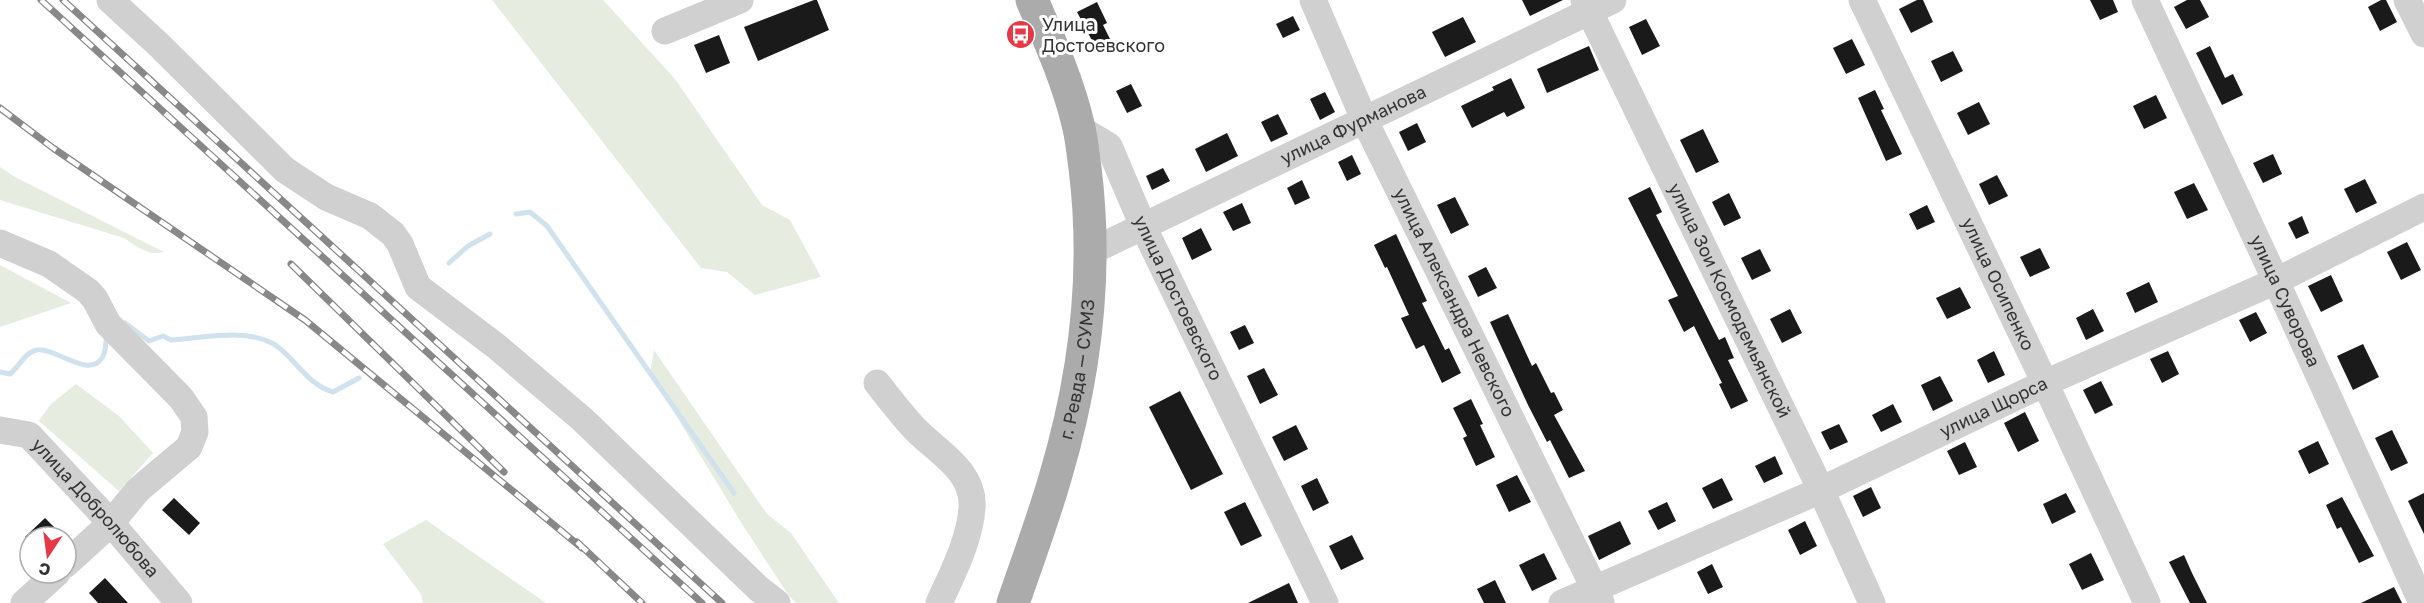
<svg xmlns="http://www.w3.org/2000/svg" width="2424" height="603" viewBox="0 0 2424 603" font-family="'Golos Text',sans-serif">
  <style>
    .green { fill: #e6ecdf }
    .lines { fill: none; stroke-linecap: round; stroke-linejoin: round }
    .stream { stroke: #cfe2ee; stroke-width: 5 }
    .building { fill: #1a1a1a }
    .minor { stroke: #d0d0d0; stroke-width: 27 }
    .major { stroke: #ababab; stroke-width: 33 }
    .rail-casing { stroke: #888; stroke-width: 7 }
    .rail { stroke: #fff; stroke-width: 4.5; stroke-dasharray: 14; stroke-linecap: butt }
    .labels { text-anchor: middle; stroke-width: 6; stroke-linejoin: round; paint-order: stroke }
    .poi-label { font-size: 18px; fill: #333; stroke: #fff; text-anchor: start }
    .street-label { font-size: 18px; fill: #333; stroke: #fff }
  </style>
  <rect width="100%" height="100%" fill="#fff"/>
  <g class="green">
    <path d="M492 0H603L675 79 762 205 790 220 821 277 755 295 727 272 701 268Z"/>
    <path d="M0 167 15 177 164 252C148 256 137 247 124 238L0 200Z"/>
    <path d="M0 265 71 303 0 327Z"/>
    <path d="M654 350 767 514 791 533 839 603H796L789 596 742 524 650 373Z"/>
    <path d="M76 384 119 416 153 453 119 491 39 421 50 405Z"/>
    <path d="M426 520 546 603H423L421 594 383 544Z"/>
  </g>
  <g class="lines">
    <g class="stream">
      <path d="M516 214 530 212 547 226 734 493"/>
      <path d="M449 263 468 246 490 234"/>
      <path d="M125 323 149 341 163 336 171 340C203 338 242 328 272 343 293 354 305 384 333 392L359 378"/>
      <path d="M0 372 10 374C19 367 25 352 37 350 55 347 89 379 102 358 107 351 105 342 107 335"/>
    </g>
  </g>
  <g class="building">
    <path d="M814 0H817L829 30 758 61 744 27Z"/>
    <path d="M1522 0H1563L1530 16Z"/>
    <path d="M1917 0H1923L1933 22 1911 33 1899 9Z"/>
    <path d="M2090 0H2113L2118 12 2100 20Z"/>
    <path d="M2187 0H2200L2209 17 2186 29 2174 7Z"/>
    <path d="M2381 0H2386L2397 22 2380 31 2368 7Z"/>
    <path d="M1097 2 1107 23 1103 25 1114 47 1099 54 1077 12Z"/>
    <path d="M1293 16 1300 30 1283 38 1276 24Z"/>
    <path d="M1463 17 1476 42 1445 57 1432 32Z"/>
    <path d="M1646 19 1660 46 1642 55 1629 27Z"/>
    <path d="M719 35 730 63 706 73 694 45Z"/>
    <path d="M1852 39 1865 65 1846 74 1833 48Z"/>
    <path d="M1589 46 1599 70 1547 93 1537 69Z"/>
    <path d="M2210 46 2225 78 2233 74 2243 95 2222 105 2196 53Z"/>
    <path d="M1953 51 1963 71 1941 82 1931 61Z"/>
    <path d="M1511 78 1525 108 1507 117 1504 112 1472 128 1461 106 1494 90 1492 87Z"/>
    <path d="M1131 84 1142 106 1127 113 1116 91Z"/>
    <path d="M1875 90 1884 109 1881 110 1902 154 1886 161 1858 98Z"/>
    <path d="M1325 92 1335 112 1320 120 1310 99Z"/>
    <path d="M2156 95 2167 118 2144 129 2133 106Z"/>
    <path d="M1979 102 1990 124 1968 135 1957 113Z"/>
    <path d="M1278 114 1288 134 1271 142 1261 122Z"/>
    <path d="M1417 123 1426 142 1408 151 1399 132Z"/>
    <path d="M1703 129 1719 162 1696 173 1680 140Z"/>
    <path d="M1227 133 1238 156 1206 172 1195 149Z"/>
    <path d="M2273 154 2282 174 2263 183 2253 163Z"/>
    <path d="M1352 155 1361 174 1347 181 1338 162Z"/>
    <path d="M1163 168 1170 181 1152 190 1146 176Z"/>
    <path d="M1997 175 2008 196 1989 205 1979 184Z"/>
    <path d="M2365 179 2377 203 2356 213 2344 189Z"/>
    <path d="M1302 180 1310 198 1295 205 1287 188Z"/>
    <path d="M2194 183 2208 210 2187 219 2174 192Z"/>
    <path d="M1650 187 1662 212 1656 215 1719 340 1725 337 1734 358 1728 360 1748 401 1731 409 1719 384 1722 383 1694 326 1684 332 1668 300 1678 296 1628 198Z"/>
    <path d="M1729 193 1741 218 1724 226 1712 202Z"/>
    <path d="M1455 197 1469 225 1451 234 1437 205Z"/>
    <path d="M1242 203 1251 223 1233 231 1223 212Z"/>
    <path d="M1927 205 1935 222 1917 230 1909 214Z"/>
    <path d="M2302 216 2309 233 2296 239 2288 223Z"/>
    <path d="M1201 228 1212 250 1192 260 1182 238Z"/>
    <path d="M1396 234 1427 301 1422 303 1445 350 1449 348 1461 373 1442 383 1424 345 1416 349 1401 318 1409 315 1387 267 1385 268 1374 245Z"/>
    <path d="M2407 242 2421 270 2401 280 2387 252Z"/>
    <path d="M2040 248 2050 268 2030 277 2020 257Z"/>
    <path d="M1760 249 1771 271 1752 280 1741 258Z"/>
    <path d="M1486 267 1497 288 1478 297 1468 276Z"/>
    <path d="M2331 275 2343 301 2321 312 2308 286Z"/>
    <path d="M2149 282 2158 302 2135 313 2126 293Z"/>
    <path d="M1960 287 1971 308 1947 319 1936 298Z"/>
    <path d="M1790 309 1802 333 1782 343 1770 319Z"/>
    <path d="M2093 309 2104 331 2086 340 2076 318Z"/>
    <path d="M2256 312 2267 333 2250 342 2239 320Z"/>
    <path d="M1508 314 1532 366 1536 363 1551 393 1554 392 1563 410 1554 415 1585 471 1569 478 1550 440 1547 442 1528 405 1490 322Z"/>
    <path d="M1245 325 1254 343 1239 350 1230 332Z"/>
    <path d="M2363 344 2379 377 2353 390 2337 356Z"/>
    <path d="M1994 351 2005 375 1988 383 1977 360Z"/>
    <path d="M2168 351 2179 374 2162 383 2150 359Z"/>
    <path d="M1264 368 1278 395 1260 404 1247 376Z"/>
    <path d="M1940 376 1953 401 1933 411 1921 385Z"/>
    <path d="M2101 381 2113 405 2095 414 2083 390Z"/>
    <path d="M1180 391 1223 474 1191 490 1149 407Z"/>
    <path d="M1471 399 1483 424 1480 425 1495 457 1476 466 1463 438 1467 436 1453 408Z"/>
    <path d="M1893 404 1902 422 1881 432 1872 415Z"/>
    <path d="M2025 412 2039 441 2018 452 2004 423Z"/>
    <path d="M1839 424 1848 442 1830 450 1821 432Z"/>
    <path d="M1296 425 1308 449 1284 461 1272 437Z"/>
    <path d="M2392 430 2408 463 2391 471 2375 438Z"/>
    <path d="M2318 441 2329 464 2309 474 2298 451Z"/>
    <path d="M1965 442 1977 467 1959 475 1947 451Z"/>
    <path d="M1775 456 1783 474 1764 483 1755 466Z"/>
    <path d="M1517 475 1531 502 1509 512 1496 485Z"/>
    <path d="M1317 478 1329 503 1313 511 1301 486Z"/>
    <path d="M1722 478 1733 500 1713 509 1702 488Z"/>
    <path d="M1871 487 1881 508 1863 517 1853 496Z"/>
    <path d="M2066 493 2076 512 2052 524 2043 504Z"/>
    <path d="M2424 493V534L2408 501Z"/>
    <path d="M2342 497 2374 556 2359 563 2341 527 2337 529 2326 505Z"/>
    <path d="M174 498 200 523 189 535 162 510Z"/>
    <path d="M1245 502 1262 536 1241 546 1224 512Z"/>
    <path d="M1667 502 1676 521 1658 530 1648 511Z"/>
    <path d="M45 518 64 537H25Z"/>
    <path d="M1620 521 1631 544 1599 560 1588 536Z"/>
    <path d="M1805 521 1817 546 1800 555 1788 530Z"/>
    <path d="M1352 535 1364 559 1341 570 1329 546Z"/>
    <path d="M1544 553 1557 579 1532 591 1519 565Z"/>
    <path d="M2091 553 2104 580 2082 590 2069 564Z"/>
    <path d="M2184 555 2192 573 2207 603H2190L2169 562Z"/>
    <path d="M1712 564 1723 587 1708 594 1697 572Z"/>
    <path d="M105 578 128 603H98L89 593Z"/>
    <path d="M1495 580 1506 603H1484L1477 589Z"/>
    <path d="M1289 583 1298 603H1248Z"/>
    <path d="M2394 587 2402 603H2361Z"/>
  </g>
  <g class="lines">
    <g class="minor">
      <path d="M110 0 158 44 285 170 326 197 370 216 393 234 400 244 418 287 496 346 582 419 759 589 777 603"/>
      <path id="s1" d="M1313 0 1364 119 1601 602"/>
      <path id="s2" d="M1584 0 1821 490 1872 603"/>
      <path id="s3" d="M1862 0 2045 383 2147 603"/>
      <path id="s4" d="M2145 0 2276 281 2422 603"/>
      <path d="M2407 0 2424 34"/>
      <path d="M665 31 740 0"/>
      <path id="s5" d="M1079 128 1109 146 1143 226 1325 603"/>
      <path d="M0 243 49 264 88 291 95 299 108 324 181 398 194 417 195 432 189 447 138 490 111 523 66 564"/>
      <path id="s6" d="M1092 251 1613 0"/>
      <path d="M877 383C889 398 901 414 915 429 936 451 975 471 972 508 970 540 952 574 939 603"/>
      <path id="s7" d="M0 430 29 435 111 523 179 603"/>
      <path d="M24 603 57 573"/>
      <path id="s8" d="M1562 603 1821 490 2045 383 2276 281 2424 207"/>
    </g>
    <path class="major" id="s9" d="M1013 603C1027 562 1043 520 1055 478 1085 378 1098 272 1085 168 1083 155 1082 141 1079 128 1069 84 1050 41 1032 0"/>
    <defs>
      <g id="rail">
        <path d="M41 0 702 603"/>
        <path d="M63 0 722 603"/>
        <path d="M0 108 53 148 305 320 582 548"/>
        <path d="M291 264 504 472"/>
        <path d="M577 542 642 603"/>
      </g>
    </defs>
    <use href="#rail" class="rail-casing"/>
    <use href="#rail" class="rail"/>
  </g>
  <defs>
    <symbol id="bus-disc" viewBox="-11 -11 22 22"><circle r="9.5" fill="#e63946" stroke="#fff"/><path d="M-5-6H5V4H4V6H2V4H-2V6H-4V4H-5ZM-3.5-4V0h7V-4ZM-3.5 1.2v1.5H-2V1.2ZM2 1.2v1.5H3.5V1.2Z" fill="#fff"/></symbol>
  </defs>
  <g fill-rule="evenodd">
    <use href="#bus-disc" x="1004" y="18" width="33" height="33"/>
  </g>
  <g class="labels">
    <g class="poi-label">
      <text x="1042" y="31">Улица<tspan x="1042" dy="21">Достоевского</tspan></text>
    </g>
    <g class="street-label">
      <text dy="6" stroke="none"><textPath href="#s6" startOffset="290">улица Фурманова</textPath></text>
      <text dy="6" stroke="none"><textPath href="#s3" startOffset="315">улица Осипенко</textPath></text>
      <text dy="6" stroke="none"><textPath href="#s5" startOffset="202">улица Достоевского</textPath></text>
      <text dy="6" stroke="none"><textPath href="#s2" startOffset="334">улица Зои Космодемьянской</textPath></text>
      <text dy="6" stroke="none"><textPath href="#s4" startOffset="332">улица Суворова</textPath></text>
      <text dy="6" stroke="none"><textPath href="#s1" startOffset="334">улица Александра Невского</textPath></text>
      <text dy="6" stroke="none"><textPath href="#s9" startOffset="243">г. Ревда — СУМЗ</textPath></text>
      <text dy="6" stroke="none"><textPath href="#s8" startOffset="474">улица Щорса</textPath></text>
      <text dy="6" stroke="none"><textPath href="#s7" startOffset="128">улица Добролюбова</textPath></text>
    </g>
  </g>
  <g transform="translate(48 555) rotate(193)"><circle r="28" fill="#ffffff" stroke="#adadad" stroke-width="1.5"/>
  <path d="M0-4.5L10 22L0 15L-10 22Z" fill="#e63946"/>
  <text y="-9" font-size="16" font-weight="bold" text-anchor="middle" fill="#333333">С</text>
  </g>
</svg>
